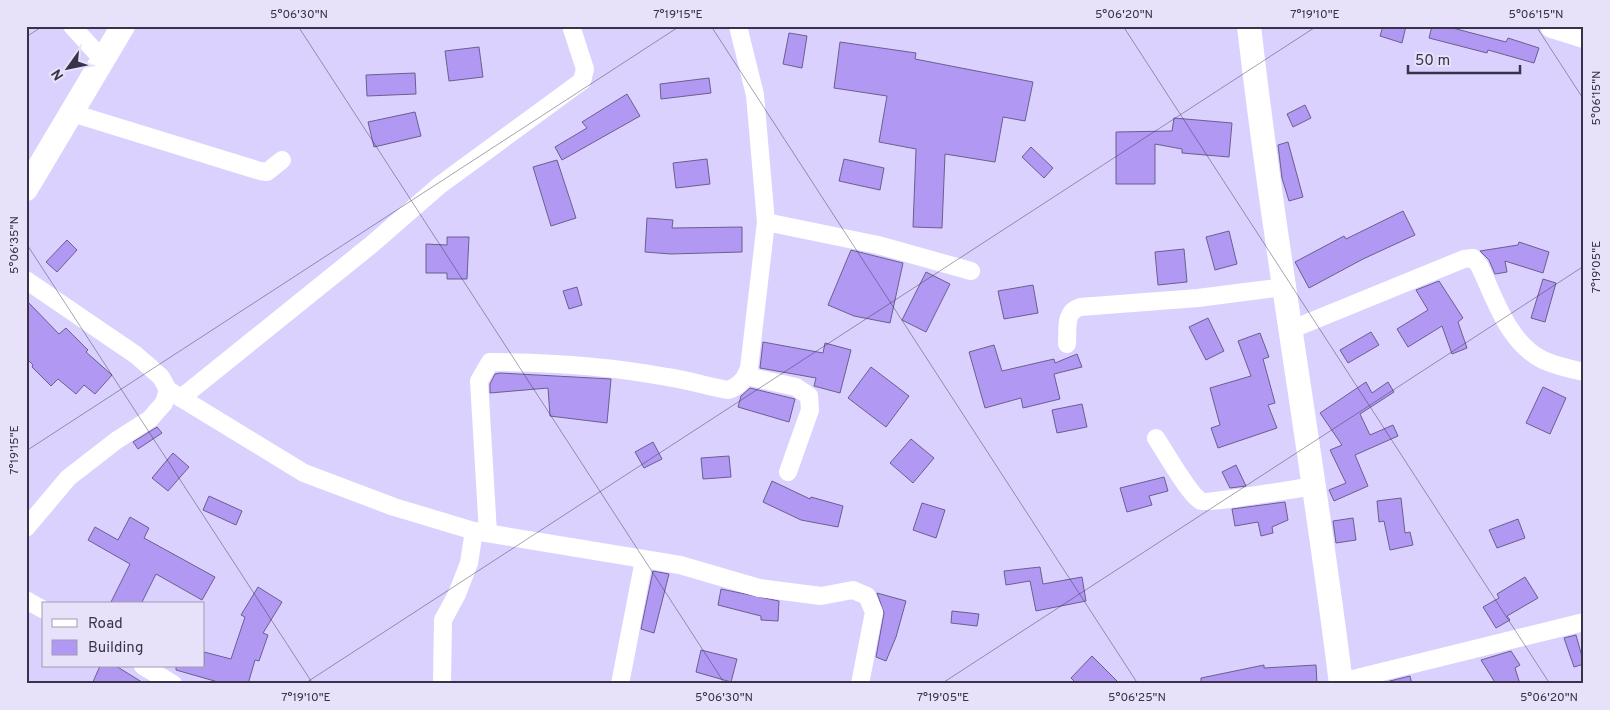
<svg xmlns="http://www.w3.org/2000/svg" width="1610" height="710" viewBox="0 0 1610 710" font-family="Overpass,sans-serif">
  <style>
    .building { fill: #b098f3; stroke: #6b5e90 }
    .lines { fill: none; stroke-linecap: round; stroke-linejoin: round }
    .street { stroke: #fff; stroke-width: 18 }
    .secondary { stroke: #fff; stroke-width: 24 }
    .ticks { fill: none; stroke: #383349; stroke-width: 1; stroke-opacity: 0.45 }
    .neatline { fill: none; stroke: #383349; stroke-width: 2 }
    .ticks-label { font-size: 12px; text-anchor: middle; fill: #383349 }
  </style>
  <rect width="100%" height="100%" fill="#dbd1fe"/>
  <g class="building">
    <path d="M1383 26H1406L1402 43 1380 36Z"/>
    <path d="M1432 26H1445L1506 42 1508 38 1539 48 1534 63 1488 50 1487 53 1429 38Z"/>
    <path d="M789 33 807 36 802 68 783 64Z"/>
    <path d="M840 42 916 53 915 59 1033 82 1025 121 1003 117 995 162 945 154 942 228 913 227 916 149 879 142 887 96 834 88Z"/>
    <path d="M479 47 483 77 449 81 445 51Z"/>
    <path d="M415 73 416 94 367 96 366 75Z"/>
    <path d="M709 78 711 93 661 99 660 84Z"/>
    <path d="M627 94 640 116 562 160 555 147 587 128 582 122Z"/>
    <path d="M1305 105 1311 118 1293 127 1287 114Z"/>
    <path d="M415 112 421 136 374 147 368 122Z"/>
    <path d="M1174 118 1232 123 1229 157 1182 153V149L1155 144V184H1116V132L1172 131Z"/>
    <path d="M1288 142 1303 197 1289 201 1282 178 1278 145Z"/>
    <path d="M1031 147 1053 168 1044 178 1022 157Z"/>
    <path d="M707 159 710 184 676 188 673 163Z"/>
    <path d="M844 159 884 168 880 190 839 181Z"/>
    <path d="M557 160 576 218 551 226 533 167Z"/>
    <path d="M1403 211 1415 235 1363 259 1309 288 1295 262 1344 236 1346 239Z"/>
    <path d="M647 218 673 220 672 228 742 227V252L671 254 645 252Z"/>
    <path d="M1229 231 1237 264 1215 270 1206 237Z"/>
    <path d="M447 237H469L467 279H447V273H426V244L447 245Z"/>
    <path d="M67 240 77 250 57 272 46 262Z"/>
    <path d="M1519 242 1549 252 1543 273 1505 261 1507 272 1495 274 1489 260 1480 251 1518 245Z"/>
    <path d="M1184 249 1187 282 1158 285 1155 252Z"/>
    <path d="M851 250 903 263 890 323 854 316 828 305Z"/>
    <path d="M926 272 950 284 926 332 902 320Z"/>
    <path d="M1543 279 1556 283 1545 322 1531 318Z"/>
    <path d="M1439 281 1463 318 1458 322 1467 348 1452 354 1442 326 1408 347 1397 329 1428 310 1416 290Z"/>
    <path d="M1033 285 1038 313 1004 319 998 291Z"/>
    <path d="M577 287 582 305 569 309 563 291Z"/>
    <path d="M26 300 59 334 66 328 88 350 86 352 112 375 95 394 84 385 76 394 58 379 51 386 32 367 33 365 26 358Z"/>
    <path d="M1208 318 1224 351 1206 360 1189 327Z"/>
    <path d="M1371 332 1379 345 1348 363 1340 350Z"/>
    <path d="M1260 333 1269 357 1263 359 1275 403 1268 405 1277 428 1218 448 1211 428 1220 425 1210 388 1251 376 1238 341Z"/>
    <path d="M763 342 823 353 825 343 851 350 840 393 814 386 816 378 760 368Z"/>
    <path d="M994 345 1002 371 1054 359 1055 363 1077 354 1082 367 1054 374 1060 399 1023 408 1021 398 985 408 969 352Z"/>
    <path d="M871 367 909 396 886 427 848 398Z"/>
    <path d="M500 373 611 379 607 423 550 416 548 388 490 393V384L495 374Z"/>
    <path d="M1366 382 1372 393 1388 382 1394 392 1360 414 1370 435 1393 425 1398 436 1355 455 1368 486 1334 501 1329 490 1346 483 1330 450 1342 445 1320 413Z"/>
    <path d="M1543 387 1566 398 1550 434 1526 423Z"/>
    <path d="M750 388 795 399 789 422 738 407 741 396Z"/>
    <path d="M1082 404 1087 427 1057 433 1052 410Z"/>
    <path d="M157 427 162 433 138 449 133 442Z"/>
    <path d="M911 439 934 458 913 483 890 463Z"/>
    <path d="M653 442 662 459 644 468 635 452Z"/>
    <path d="M173 453 189 467 168 491 152 478Z"/>
    <path d="M729 456 731 477 703 479 701 458Z"/>
    <path d="M1236 465 1246 486 1230 488 1222 472Z"/>
    <path d="M1164 477 1168 491 1149 496 1152 505 1127 512 1120 488Z"/>
    <path d="M772 481 810 499 811 497 843 506 838 527 801 520 763 502Z"/>
    <path d="M209 496 242 511 236 525 203 510Z"/>
    <path d="M1401 498 1405 533 1410 532 1413 545 1390 550 1384 521 1379 522 1377 501Z"/>
    <path d="M1285 502 1288 520 1272 527 1273 533 1261 536 1258 522 1235 526 1232 509Z"/>
    <path d="M922 503 945 510 936 538 913 530Z"/>
    <path d="M130 517 149 528 144 538 215 577 202 600 156 574 141 604H110L130 564 88 540 95 527 118 540Z"/>
    <path d="M1353 518 1356 540 1336 543 1333 521Z"/>
    <path d="M1518 519 1525 538 1497 548 1489 530Z"/>
    <path d="M1040 567 1043 584 1082 577 1086 601 1036 611 1030 581 1006 585 1004 571Z"/>
    <path d="M653 571 669 574 654 633 641 629Z"/>
    <path d="M1525 577 1538 598 1507 616 1510 620 1496 628 1483 607 1499 598 1497 594Z"/>
    <path d="M258 587 282 602 263 633 268 635 259 661 255 660 248 684H225L176 670V666H204V652L231 659 245 617 241 615Z"/>
    <path d="M721 589 779 601 778 621 761 620V616L718 605Z"/>
    <path d="M877 593 906 601 896 637 886 661 876 657 884 613Z"/>
    <path d="M952 611 979 614 977 626 951 623Z"/>
    <path d="M1576 635 1584 664 1574 667 1564 638Z"/>
    <path d="M701 650 737 659 731 682 696 672Z"/>
    <path d="M1511 651 1520 665 1515 668 1520 684H1496L1481 660Z"/>
    <path d="M1092 656 1120 684H1077L1071 678Z"/>
    <path d="M1264 665V668L1316 665 1317 684H1201V678Z"/>
    <path d="M100 666H116L145 684H92Z"/>
    <path d="M1410 676 1412 684H1378Z"/>
  </g>
  <g class="lines">
    <g class="street">
      <path d="M72 26 103 60"/>
      <path d="M72 113 260 171 267 172 282 160"/>
      <path d="M766 222 878 245 971 271"/>
      <path d="M26 280 136 355 161 377 168 390 304 473 394 507 474 531 680 565 759 588 821 596 853 590 867 596 874 612 860 684"/>
      <path d="M1290 330 1464 259 1473 258 1479 265C1495 298 1507 342 1543 360 1556 366 1570 369 1584 372"/>
      <path d="M1067 344C1068 329 1064 312 1080 307L1198 298 1284 287"/>
      <path d="M746 376 796 387 809 396 810 410 788 472"/>
      <path d="M181 398 371 245 440 185 582 81 585 69 571 26"/>
      <path d="M1156 438C1164 450 1190 496 1201 501 1207 504 1300 488 1315 486"/>
      <path d="M26 528 68 478 117 440 150 419 164 403 168 390"/>
      <path d="M488 533 479 381 490 362C549 362 609 366 667 377 687 380 707 386 728 390 740 386 745 379 749 368L766 222 755 95 738 26"/>
      <path d="M26 600 44 610"/>
      <path d="M143 666 173 684"/>
      <path d="M1341 682 1584 622"/>
      <path d="M442 684 443 620 457 594 469 563 474 531"/>
      <path d="M620 684 644 560"/>
    </g>
    <g class="secondary">
      <path d="M1249 26C1274 246 1314 464 1341 684"/>
      <path d="M1552 26 1584 36"/>
      <path d="M26 189 123 26"/>
    </g>
  </g>
  <path class="ticks" d="M298 26 725 684M711 26 1138 684M1123 26 1550 684M1536 26 1584 100M26 37 43 26M26 243 313 684M26 451 680 26M304 684 1317 26M941 684 1584 266M1578 684 1584 680"/>
  <rect width="1610" height="710" fill="none" stroke="#e7e2f9" stroke-width="55"/>
  <rect x="42" y="602" width="162" height="65" fill="#e7e2f9" stroke="#a19cb3"/>
  <rect x="52" y="619" width="25" height="8" fill="#ffffff" stroke="#a19cb3"/>
  <text x="88" y="628" font-size="15" fill="#383349">Road</text>
  <rect x="52" y="640" width="25" height="15" fill="#b098f3" stroke="#a19cb3"/>
  <text x="88" y="652" font-size="15" fill="#383349">Building</text>
  <g transform="translate(68 68) rotate(237)" stroke="#e7e2f9" stroke-width="4" paint-order="stroke">
  <path d="M0-4L9 19L0 12L-9 19Z" fill="#383349"/>
  <text y="-8" font-size="14" font-weight="bold" text-anchor="middle" fill="#383349">N</text>
  </g>
  <path d="M1408 65v8h112v-8" fill="none" stroke="#383349" stroke-width="2.5"/>
  <text x="1415" y="65" font-size="15" fill="#383349" stroke="#e7e2f9" stroke-width="4" paint-order="stroke">50 m</text>
  <rect x="28" y="28" width="1554" height="654" class="neatline"/>
  <g class="ticks-label">
    <text x="299" y="18">5°06'30"N</text>
    <text x="678" y="18">7°19'15"E</text>
    <text x="1124" y="18">5°06'20"N</text>
    <text x="1315" y="18">7°19'10"E</text>
    <text x="1536" y="18">5°06'15"N</text>
    <text transform="translate(1596 98) rotate(-90)" y="4">5°06'15"N</text>
    <text transform="translate(14 245) rotate(-90)" y="4">5°06'35"N</text>
    <text transform="translate(1596 267) rotate(-90)" y="4">7°19'05"E</text>
    <text transform="translate(14 450) rotate(-90)" y="4">7°19'15"E</text>
    <text x="306" y="701">7°19'10"E</text>
    <text x="724" y="701">5°06'30"N</text>
    <text x="943" y="701">7°19'05"E</text>
    <text x="1137" y="701">5°06'25"N</text>
    <text x="1549" y="701">5°06'20"N</text>
  </g>
</svg>
